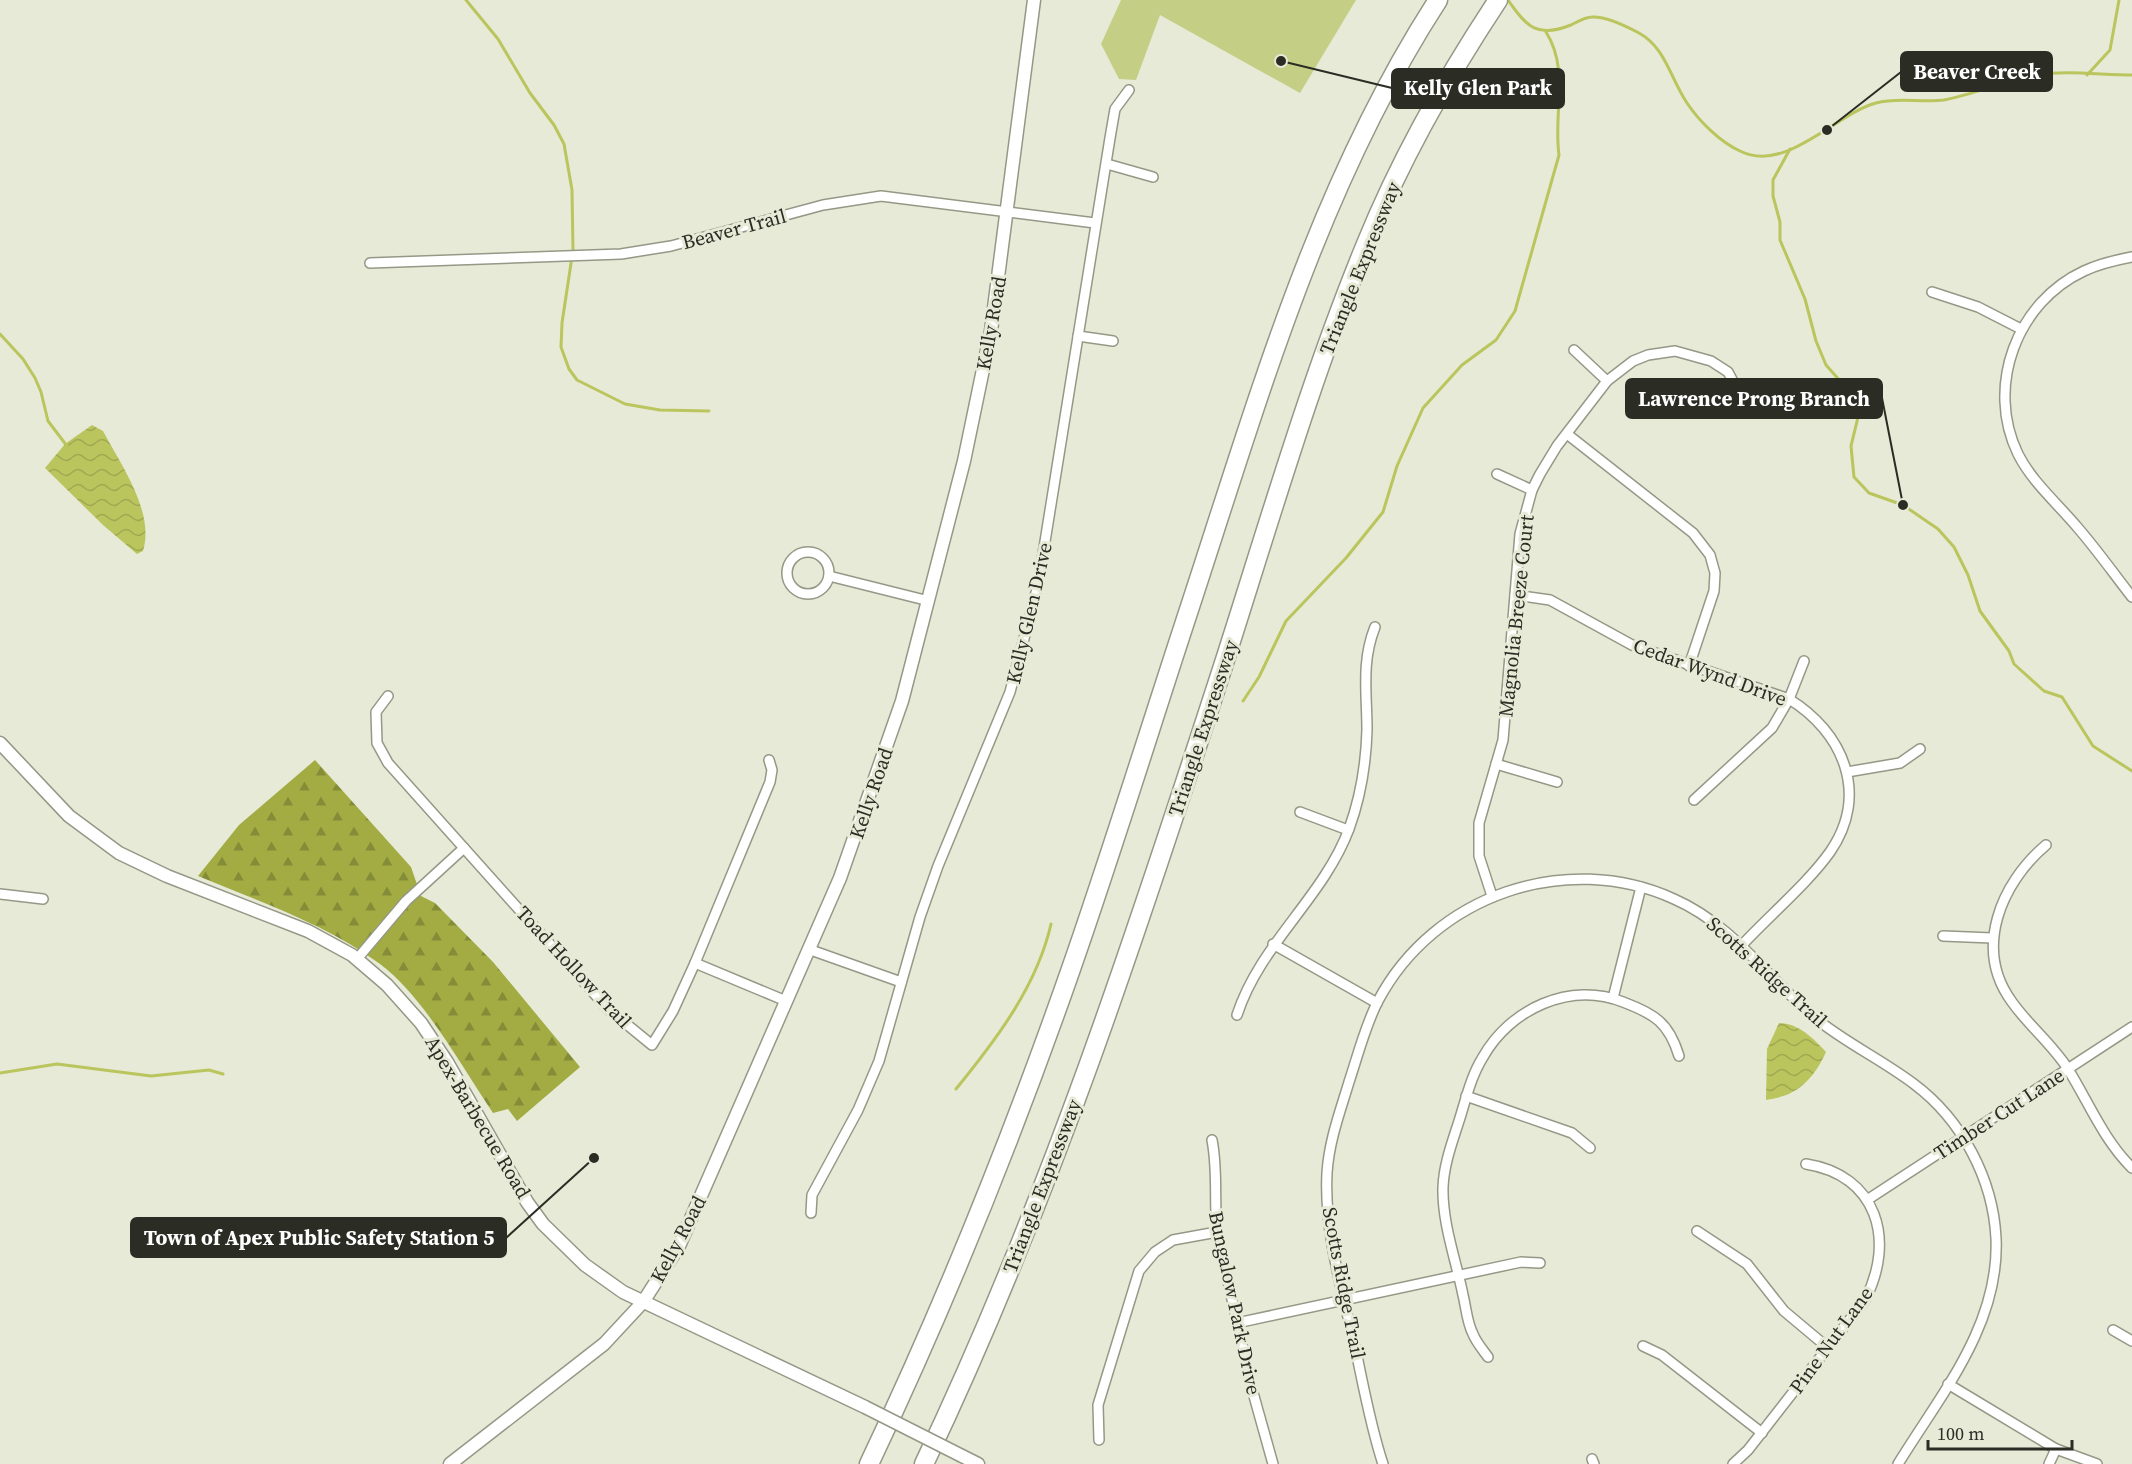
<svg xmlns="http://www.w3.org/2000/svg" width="2132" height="1464" viewBox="0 0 2132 1464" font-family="'Source Serif 4',serif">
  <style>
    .forest { fill: url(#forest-firs) }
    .park { fill: #c4ce85 }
    .water { fill: url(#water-waves) }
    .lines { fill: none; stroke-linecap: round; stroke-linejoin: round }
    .stream { stroke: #bac55d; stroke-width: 3 }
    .minor-casing { stroke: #959886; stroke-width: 12 }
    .tertiary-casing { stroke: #959886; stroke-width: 15 }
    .motorway-casing { stroke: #959886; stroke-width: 21 }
    .minor { stroke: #fff; stroke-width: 9 }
    .tertiary { stroke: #fff; stroke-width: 12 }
    .motorway { stroke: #fff; stroke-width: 18 }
    .tertiary-bridge-casing { stroke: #959886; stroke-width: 15; stroke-linecap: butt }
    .tertiary-bridge { stroke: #fff; stroke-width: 12 }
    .labels { text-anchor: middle; stroke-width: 6; stroke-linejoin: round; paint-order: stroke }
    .street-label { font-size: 20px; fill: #2b2c24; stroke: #e7ead6 }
    .leader { fill: none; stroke: #2b2c24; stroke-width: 2 }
    .callout-dot { fill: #2b2c24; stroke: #e7ead6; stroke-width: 2 }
    .callout { fill: #2b2c24; stroke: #2b2c24; stroke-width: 2 }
    .callout-label { font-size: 21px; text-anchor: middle; font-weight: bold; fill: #fff }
  </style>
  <defs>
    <pattern id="forest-firs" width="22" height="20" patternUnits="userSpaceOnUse" patternTransform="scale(1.5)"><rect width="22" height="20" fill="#a2ac43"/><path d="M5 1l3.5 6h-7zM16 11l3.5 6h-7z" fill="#848c38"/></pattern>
    <pattern id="water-waves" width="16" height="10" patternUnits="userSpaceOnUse" patternTransform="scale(1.5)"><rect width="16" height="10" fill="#bac55d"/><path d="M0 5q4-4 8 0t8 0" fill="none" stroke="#a0a951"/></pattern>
  </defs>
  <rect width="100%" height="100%" fill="#e7ead6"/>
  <path class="forest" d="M315 760 411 867 421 896 435 903 493 962 580 1067 517 1121 508 1109 493 1113C462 1067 424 997 380 964 326 924 260 902 198 876L239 825Z"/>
  <path class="park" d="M1121 0H1356L1300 93 1160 15 1136 80 1119 79 1101 44Z"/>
  <g class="water">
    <path d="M92 425 103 431C121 465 155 512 143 551L137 554 103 525 45 468 65 444Z"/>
    <path d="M1779 1023C1798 1023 1813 1038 1826 1052 1813 1080 1797 1096 1766 1100L1767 1049Z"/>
  </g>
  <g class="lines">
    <g class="stream">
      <path d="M466 0 498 39 530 93 554 125 564 144 572 190 573 250 562 323 561 347 569 369 577 380 625 404 660 410 709 411"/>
      <path d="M1508 0C1527 28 1538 38 1571 25 1577 22 1585 17 1592 17 1606 16 1626 26 1639 33 1666 48 1670 78 1687 103 1699 121 1720 142 1740 151 1786 174 1835 114 1876 103 1898 97 1922 103 1944 100 1976 94 2005 80 2036 75 2065 70 2102 75 2132 75"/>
      <path d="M2087 75 2110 50 2119 0"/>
      <path d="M1790 149 1773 180V196L1780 222V240L1805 299 1816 341 1826 365 1857 400 1860 409 1851 446 1854 477 1869 493 1903 505 1938 529 1954 547 1968 575 1980 611 2009 651 2014 664 2044 691 2062 697 2093 746 2132 771"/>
      <path d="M0 334 23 359 35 378 41 392 48 421 67 446"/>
      <path d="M1243 701 1259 677 1286 621 1346 558 1383 512 1397 466 1423 408 1462 365 1496 340 1515 311 1559 155C1553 113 1570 70 1546 32"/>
      <path d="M0 1073 57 1064 151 1076 209 1070 223 1074"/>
      <path d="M956 1089C996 1040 1037 986 1051 924"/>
    </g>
    <defs>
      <g id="minor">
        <path d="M1107 164 1153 177"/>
        <path d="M2132 257C2116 260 2099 264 2084 271 2017 302 1985 386 2018 454 2032 482 2058 504 2078 528 2097 550 2114 574 2132 597"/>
        <path d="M370 263 621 254 671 246 823 205 881 196 1095 223"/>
        <path d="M1932 292 1978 307 2021 329"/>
        <path d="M1078 336 1113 341"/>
        <path d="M1574 350 1607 381"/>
        <path d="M1567 434 1693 533 1710 555 1715 573 1714 591 1689 666"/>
        <path d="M1497 474 1532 490"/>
        <circle cx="808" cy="573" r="21"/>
        <path d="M829 576 929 601"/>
        <path d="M1515 595 1550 600 1632 645 1789 699C1843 732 1870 794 1830 852 1808 883 1769 916 1742 945"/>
        <path d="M388 696 376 712 377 743 388 763 608 1009 652 1045 673 1011 695 963 770 782 772 770 769 760"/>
        <path d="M1496 764 1557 782"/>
        <path d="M1847 772 1900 763 1920 749"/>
        <path d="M1694 800 1772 728 1789 699 1804 661"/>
        <path d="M1300 812 1348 830"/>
        <path d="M2046 845C2001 883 1973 949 2012 1002 2029 1026 2052 1044 2068 1069 2089 1103 2103 1139 2132 1168"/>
        <path d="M0 894 43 899"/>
        <path d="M1492 896 1479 856V823L1503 740 1520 534 1532 490 1540 474 1557 446 1607 381 1633 361 1648 355 1675 351 1711 361 1728 372 1745 404"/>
        <path d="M1943 936 1992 938"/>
        <path d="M1273 944 1377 1003"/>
        <path d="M808 949 901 982"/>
        <path d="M357 959 406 901 464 848"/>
        <path d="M695 963 786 1001"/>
        <path d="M1613 998 1641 887"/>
        <path d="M1237 1015C1260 944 1323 898 1349 829 1361 796 1366 765 1367 730 1367 694 1361 662 1375 627"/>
        <path d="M1466 1096 1572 1133 1590 1148"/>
        <path d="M1212 1140C1218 1170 1214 1201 1217 1232L1252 1389 1273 1464"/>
        <path d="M1867 1200 2132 1027"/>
        <path d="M811 1213 812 1195 858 1110 879 1061 920 917 938 866 1010 692 1038 585 1110 138 1115 109 1129 90"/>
        <path d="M1697 1231 1747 1264 1784 1311 1827 1347"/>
        <path d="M1237 1323 1521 1262 1540 1263"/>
        <path d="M2113 1330 2132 1341"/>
        <path d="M1643 1346 1662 1355 1762 1433"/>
        <path d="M1488 1357C1483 1350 1476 1342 1473 1334 1467 1323 1466 1307 1463 1295 1456 1260 1442 1223 1443 1187 1444 1164 1452 1143 1459 1121 1466 1099 1471 1076 1483 1057 1510 1009 1570 981 1623 1002 1655 1014 1669 1023 1679 1056"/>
        <path d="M1948 1384 2056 1449 2097 1464"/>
        <path d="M1099 1440 1098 1405 1139 1271 1155 1252 1173 1240 1217 1232"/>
        <path d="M1592 1459 1594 1464"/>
        <path d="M1383 1464C1370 1425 1363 1383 1354 1342 1341 1287 1324 1229 1327 1173 1329 1141 1340 1112 1349 1082 1358 1055 1365 1026 1378 1001 1434 895 1566 850 1674 899 1736 926 1771 984 1823 1024 1852 1046 1885 1062 1914 1084 1962 1120 1993 1179 1996 1238 2000 1325 1941 1394 1898 1464"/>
        <path d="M1733 1464 1748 1450 1865 1300C1896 1240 1877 1175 1806 1164"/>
        <path d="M2049 1464 2056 1449"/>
      </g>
      <g id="tertiary">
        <path d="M0 743 69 816 119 853 167 876 308 931 352 955 387 985 421 1023 447 1062 527 1202 543 1224 585 1265 623 1292 865 1407"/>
        <path d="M962 1456 978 1464"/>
        <path d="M450 1464 604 1344 643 1302 679 1246 840 878 902 701 964 461 991 331 1034 0"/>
      </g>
      <g id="motorway">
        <path d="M869 1464C946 1302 1013 1135 1072 966 1111 854 1146 741 1183 628 1254 414 1314 191 1438 0"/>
        <path d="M924 1464C1047 1206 1136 935 1224 663 1269 523 1310 380 1366 244 1401 158 1447 77 1498 0"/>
      </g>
    </defs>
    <use href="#minor" class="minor-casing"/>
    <use href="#tertiary" class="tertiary-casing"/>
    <use href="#motorway" class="motorway-casing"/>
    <use href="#minor" class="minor"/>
    <use href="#tertiary" class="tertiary"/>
    <use href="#motorway" class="motorway"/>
    <defs>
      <path id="tertiary-bridge" d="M865 1407 962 1456"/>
    </defs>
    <use href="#tertiary-bridge" class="tertiary-bridge-casing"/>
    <use href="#tertiary-bridge" class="tertiary-bridge"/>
  </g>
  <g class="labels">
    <g class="street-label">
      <text transform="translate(734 229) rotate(-15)" y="7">Beaver Trail</text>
      <text transform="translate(1360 268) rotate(-68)" y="7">Triangle Expressway</text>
      <text transform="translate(991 323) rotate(-80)" y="7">Kelly Road</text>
      <text transform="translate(1029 613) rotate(-77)" y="7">Kelly Glen Drive</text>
      <text transform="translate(1516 616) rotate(-84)" y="7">Magnolia Breeze Court</text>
      <text transform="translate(1710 672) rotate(20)" y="7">Cedar Wynd Drive</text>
      <text transform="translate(1203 728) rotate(-72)" y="7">Triangle Expressway</text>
      <text transform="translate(871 793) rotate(-71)" y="7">Kelly Road</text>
      <text transform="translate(574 967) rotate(47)" y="7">Toad Hollow Trail</text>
      <text transform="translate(1767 972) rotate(42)" y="7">Scotts Ridge Trail</text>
      <text transform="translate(1999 1114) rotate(-33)" y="7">Timber Cut Lane</text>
      <text transform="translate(478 1117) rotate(59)" y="7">Apex-Barbecue Road</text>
      <text transform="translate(1042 1186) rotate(-69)" y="7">Triangle Expressway</text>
      <text transform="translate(678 1239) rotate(-62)" y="7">Kelly Road</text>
      <text transform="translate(1344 1283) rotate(79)" y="7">Scotts Ridge Trail</text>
      <text transform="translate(1235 1303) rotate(78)" y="7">Bungalow Park Drive</text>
      <text transform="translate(1831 1340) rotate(-54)" y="7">Pine Nut Lane</text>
    </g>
  </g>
  <path class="leader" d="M1827 130L1901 72M1281 61L1392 88M1903 505L1882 398M594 1158L506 1238"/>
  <g class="callout-dot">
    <circle cx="1827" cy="130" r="6"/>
    <circle cx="1281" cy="61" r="6"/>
    <circle cx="1903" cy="505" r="6"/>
    <circle cx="594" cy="1158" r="6"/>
  </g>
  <g class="callout">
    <rect x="1901" y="52" width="151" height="39" rx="6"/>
    <rect x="1392" y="69" width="172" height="39" rx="6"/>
    <rect x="1626" y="379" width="256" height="39" rx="6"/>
    <rect x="131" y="1218" width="375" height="39" rx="6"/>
  </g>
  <g class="callout-label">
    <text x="1977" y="79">Beaver Creek</text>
    <text x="1478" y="95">Kelly Glen Park</text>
    <text x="1754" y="406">Lawrence Prong Branch</text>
    <text x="319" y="1245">Town of Apex Public Safety Station 5</text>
  </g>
  <path d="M1928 1440v9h144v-9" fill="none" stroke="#2b2c24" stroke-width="3"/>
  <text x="1937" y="1440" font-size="18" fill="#2b2c24" stroke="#e7ead6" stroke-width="4.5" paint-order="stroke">100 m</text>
</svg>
